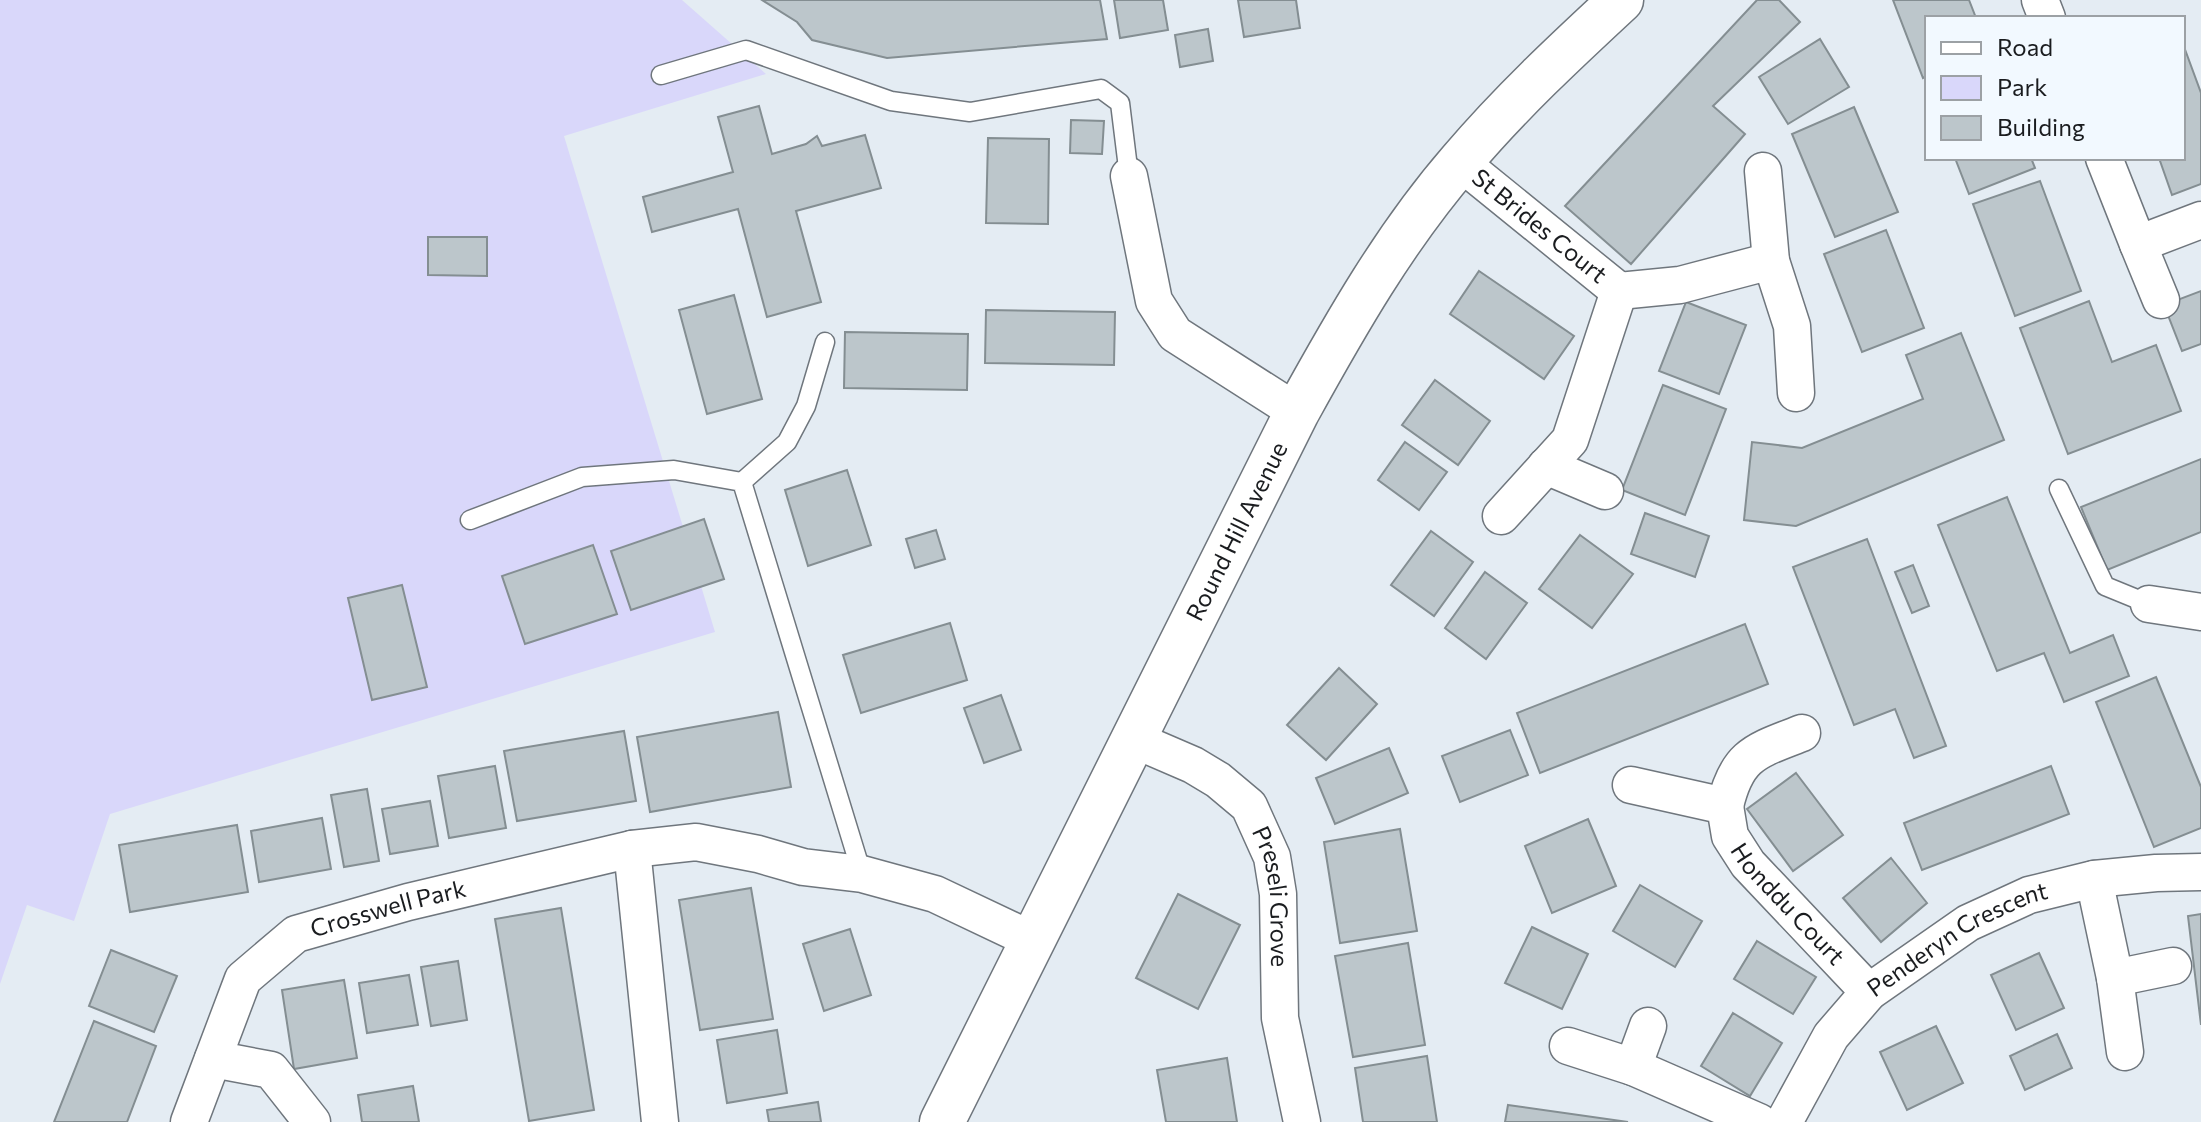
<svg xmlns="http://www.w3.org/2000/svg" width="2201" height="1122" viewBox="0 0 2201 1122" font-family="Commissioner,sans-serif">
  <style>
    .green { fill: #d9d7fa }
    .building { fill: #bcc6cb; stroke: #848e92; stroke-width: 2 }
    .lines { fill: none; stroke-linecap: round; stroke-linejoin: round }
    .lane-casing { stroke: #6f767d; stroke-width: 21 }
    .street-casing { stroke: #6f767d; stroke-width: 39 }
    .secondary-casing { stroke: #6f767d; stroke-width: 47 }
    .lane { stroke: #fff; stroke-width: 18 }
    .street { stroke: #fff; stroke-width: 36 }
    .secondary { stroke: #fff; stroke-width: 44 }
    .labels { text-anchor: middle; stroke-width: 6; stroke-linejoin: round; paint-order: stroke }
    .street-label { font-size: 24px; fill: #1a1c1f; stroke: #f2f9ff }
  </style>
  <rect width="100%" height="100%" fill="#e4ecf3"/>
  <path class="green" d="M0 0H682L766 74 564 136 715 632 110 814 74 921 27 905 0 984Z"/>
  <g class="building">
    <path d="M762 0H1100L1107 39 887 58 812 40 797 22Z"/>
    <path d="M1114 0H1163L1168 30 1120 38Z"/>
    <path d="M1238 0H1296L1300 28 1244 37Z"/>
    <path d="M1757 0H1779L1800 22 1713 106 1745 134 1631 264 1565 206Z"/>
    <path d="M1893 0H1969L1976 18H1927V76L1923 78Z"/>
    <path d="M1208 29 1213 61 1180 67 1175 35Z"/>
    <path d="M1820 39 1849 87 1788 124 1759 77Z"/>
    <path d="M2183 44 2201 93V184L2172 195 2159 158H2183Z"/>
    <path d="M759 106 772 154 806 144 817 136 822 146 865 135 881 188 796 211 821 302 767 317 738 209 652 232 643 197 733 172 718 117Z"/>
    <path d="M1854 107 1898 212 1835 237 1792 134Z"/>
    <path d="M1071 120 1104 121 1102 154 1070 153Z"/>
    <path d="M988 138 1049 139 1048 224 986 223Z"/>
    <path d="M1955 158H2031L2035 168 1969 194Z"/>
    <path d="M2040 181 2081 291 2015 316 1973 204Z"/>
    <path d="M1886 230 1924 328 1862 352 1824 254Z"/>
    <path d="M428 237H487V276L428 275Z"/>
    <path d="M1479 271 1574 336 1544 379 1450 314Z"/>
    <path d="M2201 291V344L2182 351 2164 305Z"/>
    <path d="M734 295 762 399 707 414 679 310Z"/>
    <path d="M2089 301 2112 362 2156 345 2181 411 2068 454 2020 328Z"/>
    <path d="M1686 302 1746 325 1719 394 1659 371Z"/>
    <path d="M986 310 1115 312 1114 365 985 363Z"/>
    <path d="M845 332 968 334 967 390 844 388Z"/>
    <path d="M1961 333 2004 440 1796 526 1744 520 1752 442 1802 448 1923 399 1906 355Z"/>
    <path d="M1435 380 1490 421 1458 465 1402 425Z"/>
    <path d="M1663 385 1726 409 1685 515 1622 490Z"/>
    <path d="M1405 442 1447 472 1419 510 1378 480Z"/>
    <path d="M2201 459V532L2107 570 2081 507Z"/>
    <path d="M847 470 871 545 808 566 785 490Z"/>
    <path d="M2007 497 2070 653 2113 635 2129 676 2064 702 2044 653 1997 671 1938 525Z"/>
    <path d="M1645 513 1709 536 1695 577 1631 554Z"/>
    <path d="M704 519 724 579 631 610 611 551Z"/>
    <path d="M936 530 945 559 915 568 906 539Z"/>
    <path d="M1431 531 1473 562 1434 616 1391 585Z"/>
    <path d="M1580 535 1633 574 1592 628 1539 589Z"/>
    <path d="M1867 539 1946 746 1914 758 1895 709 1854 725 1793 567Z"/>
    <path d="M593 545 617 614 525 644 502 576Z"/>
    <path d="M1913 565 1929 606 1912 613 1895 572Z"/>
    <path d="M1485 572 1527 603 1486 659 1445 628Z"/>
    <path d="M402 585 427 687 372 700 348 598Z"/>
    <path d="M950 623 967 680 861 713 843 655Z"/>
    <path d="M1745 624 1768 684 1540 773 1517 713Z"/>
    <path d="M1339 668 1377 704 1326 760 1287 725Z"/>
    <path d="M2156 677 2201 787V828L2154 847 2096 702Z"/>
    <path d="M1001 695 1021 750 984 763 964 708Z"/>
    <path d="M778 712 791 787 650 812 637 737Z"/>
    <path d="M1510 730 1528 775 1460 802 1442 756Z"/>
    <path d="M624 731 636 801 517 821 504 751Z"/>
    <path d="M1389 748 1408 793 1335 824 1316 778Z"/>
    <path d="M495 766 506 828 449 838 438 776Z"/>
    <path d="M2051 766 2069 814 1922 870 1904 823Z"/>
    <path d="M1796 773 1843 835 1793 871 1747 809Z"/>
    <path d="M367 789 379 861 344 867 331 795Z"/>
    <path d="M430 801 438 846 390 854 382 809Z"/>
    <path d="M322 818 331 869 259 882 251 831Z"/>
    <path d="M1588 819 1616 886 1552 913 1525 846Z"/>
    <path d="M237 825 248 892 130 912 119 845Z"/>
    <path d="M1400 829 1417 931 1340 943 1324 842Z"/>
    <path d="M1891 858 1927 903 1881 942 1843 898Z"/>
    <path d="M1640 885 1702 921 1675 967 1613 931Z"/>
    <path d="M751 888 773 1019 700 1030 679 900Z"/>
    <path d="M1178 894 1240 925 1198 1009 1136 978Z"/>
    <path d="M561 908 594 1110 529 1121 495 919Z"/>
    <path d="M2201 914V1025L2188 916Z"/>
    <path d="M1532 927 1588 954 1562 1009 1505 983Z"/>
    <path d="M850 929 871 995 824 1011 803 944Z"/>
    <path d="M1757 941 1816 977 1793 1014 1734 979Z"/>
    <path d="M1408 943 1425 1045 1353 1057 1335 956Z"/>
    <path d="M111 950 177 976 154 1032 89 1006Z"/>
    <path d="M2039 953 2064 1008 2016 1030 1991 975Z"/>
    <path d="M458 961 467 1020 431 1026 421 967Z"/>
    <path d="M409 975 418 1025 367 1033 359 983Z"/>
    <path d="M344 980 357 1058 294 1069 282 990Z"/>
    <path d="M1733 1013 1782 1043 1750 1096 1701 1066Z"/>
    <path d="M94 1021 156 1046 127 1122H54Z"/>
    <path d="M1936 1026 1963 1083 1907 1110 1880 1052Z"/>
    <path d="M777 1030 787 1093 727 1103 717 1040Z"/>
    <path d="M2057 1034 2072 1068 2025 1090 2010 1056Z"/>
    <path d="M1427 1056 1437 1122H1363L1355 1068Z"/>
    <path d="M1227 1058 1237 1122H1166L1157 1070Z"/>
    <path d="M413 1086 419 1122H362L358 1095Z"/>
    <path d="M818 1102 821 1122H769L767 1110Z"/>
    <path d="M1508 1105 1628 1122H1505Z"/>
  </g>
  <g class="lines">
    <defs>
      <g id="lane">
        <path d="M661 75 746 50 891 101 970 112 1101 89 1120 103 1129 176"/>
        <path d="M742 482 787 442 806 406 825 342"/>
        <path d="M2059 489 2105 586 2149 604"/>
        <path d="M470 520 582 477 674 470 742 482 862 874"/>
      </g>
      <g id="street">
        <path d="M2040 0 2047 18"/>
        <path d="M2104 158 2138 244"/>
        <path id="s1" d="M1460 162 1619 291 1680 285 1771 261"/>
        <path d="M1763 171 1771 261 1792 326 1796 393"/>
        <path d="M1129 176 1154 301 1175 334 1297 412"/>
        <path d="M2161 300 2138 244 2201 220"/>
        <path d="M1546 466 1605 491"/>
        <path d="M1501 516 1570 440 1619 291"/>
        <path d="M2149 604 2201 612"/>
        <path id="s2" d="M1135 740 1193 765 1218 780 1249 806 1272 857 1278 894 1280 1018 1302 1122"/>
        <path id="s3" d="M1631 785 1725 806 1730 836 1748 864 1869 992"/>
        <path d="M1725 806C1737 754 1756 751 1802 733"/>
        <path d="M632 849 660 1122"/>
        <path d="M2094 879 2115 978 2125 1052"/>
        <path d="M2115 978 2173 966"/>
        <path d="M1568 1046 1633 1067 1759 1122"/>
        <path d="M213 1059 271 1070 312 1122"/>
        <path d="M1633 1067 1648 1026"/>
        <path id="s4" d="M189 1122 243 979 296 934 408 902 632 849 696 842 758 854 803 867 862 874 935 894 1032 940"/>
        <path id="s5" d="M1784 1122 1831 1036 1869 992 1968 923 2029 895 2094 879 2156 873 2201 872"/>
      </g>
      <g id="secondary">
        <path id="s6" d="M942 1122 1297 412C1345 325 1395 237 1461 161 1510 103 1566 51 1621 0"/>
      </g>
    </defs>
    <use href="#lane" class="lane-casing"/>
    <use href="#street" class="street-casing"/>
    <use href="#secondary" class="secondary-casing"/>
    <use href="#lane" class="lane"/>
    <use href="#street" class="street"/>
    <use href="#secondary" class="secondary"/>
  </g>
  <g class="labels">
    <g class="street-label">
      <text dy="8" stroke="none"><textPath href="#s1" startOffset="102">St Brides Court</textPath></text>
      <text dy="8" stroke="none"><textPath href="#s6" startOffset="660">Round Hill Avenue</textPath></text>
      <text dy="8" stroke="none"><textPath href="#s2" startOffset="228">Preseli Grove</textPath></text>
      <text dy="8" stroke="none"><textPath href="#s3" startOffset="216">Honddu Court</textPath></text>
      <text dy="8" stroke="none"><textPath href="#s4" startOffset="318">Crosswell Park</textPath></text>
      <text dy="8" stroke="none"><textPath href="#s5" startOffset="260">Penderyn Crescent</textPath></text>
    </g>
  </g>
  <rect x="1925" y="16" width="260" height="144" fill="#f2f9ff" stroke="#9ca1a5" stroke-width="2"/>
  <rect x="1941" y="42" width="40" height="12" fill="#ffffff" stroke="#9ca1a5" stroke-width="2"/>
  <text x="1997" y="56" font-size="24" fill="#1a1c1f">Road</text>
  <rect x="1941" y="76" width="40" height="24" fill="#d9d7fa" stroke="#9ca1a5" stroke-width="2"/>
  <text x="1997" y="96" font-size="24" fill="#1a1c1f">Park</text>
  <rect x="1941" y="116" width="40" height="24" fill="#bcc6cb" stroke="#9ca1a5" stroke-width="2"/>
  <text x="1997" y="136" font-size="24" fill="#1a1c1f">Building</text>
</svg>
